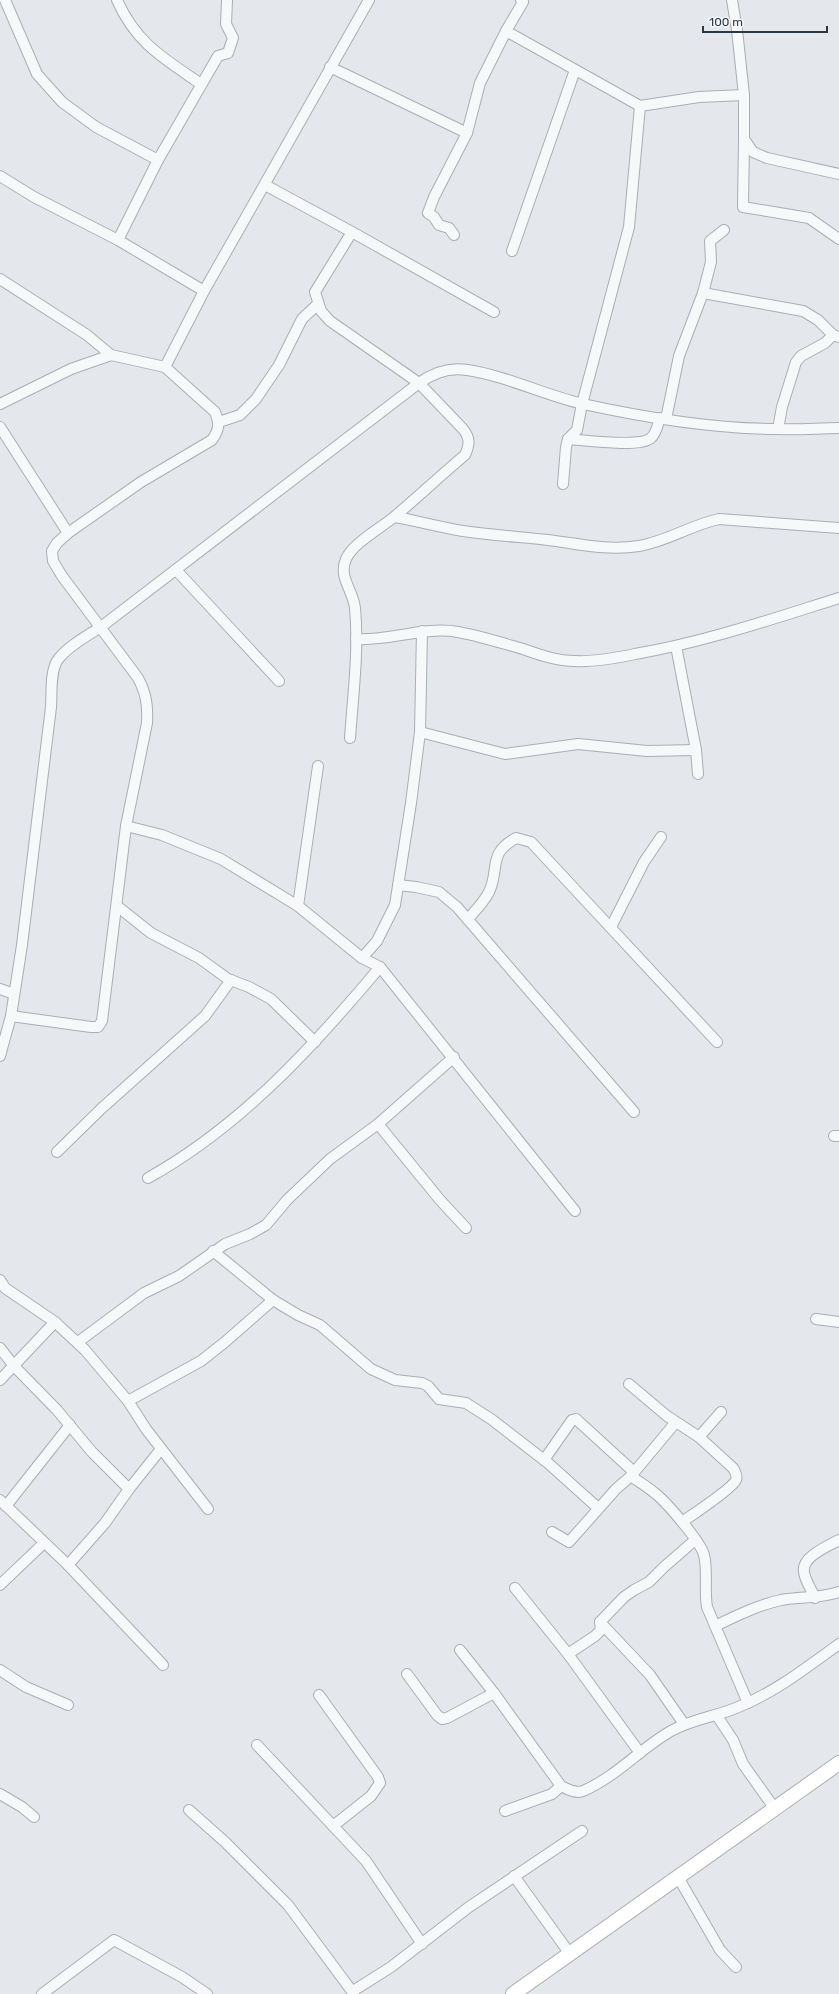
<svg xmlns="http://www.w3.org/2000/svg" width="839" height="1994" viewBox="0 0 839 1994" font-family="Rubik,sans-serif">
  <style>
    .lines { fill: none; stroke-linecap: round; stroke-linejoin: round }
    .minor-casing { stroke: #a9aeb5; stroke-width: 12 }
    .secondary-casing { stroke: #a9aeb5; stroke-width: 16 }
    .minor { stroke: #f7f8fa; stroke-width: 10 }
    .secondary { stroke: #fff; stroke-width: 14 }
  </style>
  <rect width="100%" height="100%" fill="#e4e7eb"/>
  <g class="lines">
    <defs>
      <g id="minor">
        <path d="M5 0 37 74 62 102 96 127 158 160"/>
        <path d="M117 0C136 43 163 58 201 84"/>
        <path d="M732 0 737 30 744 95V139L753 152 767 158 839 174"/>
        <path d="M506 31 640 106 699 97 744 95"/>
        <path d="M330 67 467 133"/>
        <path d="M744 139 743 207 809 218 839 239"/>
        <path d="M0 176 34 197 118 240 204 291"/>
        <path d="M265 185 352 232 494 312"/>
        <path d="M454 235 449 228 439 225 434 217 428 213 434 197 467 133 480 83 506 31 523 2 521 0"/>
        <path d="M118 240 158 160 218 56 228 53 233 38 226 24 227 0"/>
        <path d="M512 251 575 70"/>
        <path d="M0 279 87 335 111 355"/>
        <path d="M703 293 803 311 818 320 833 335 839 337"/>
        <path d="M165 367 204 291 369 0"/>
        <path d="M0 404 71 369 111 355 165 367 215 412C220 424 219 430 212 440L141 482 68 533 57 543 52 551 53 561 62 576 138 678C146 693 148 705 147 723L126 826 102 1021 98 1027H91L11 1016"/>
        <path d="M666 419 679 356 703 293 711 262 710 241 724 230"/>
        <path d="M219 422 240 415 256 399 279 365 302 319 318 304"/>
        <path d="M0 427 68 533"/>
        <path d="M778 429 782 407 796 362 801 356 825 343 833 335"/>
        <path d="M568 439C584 440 640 448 651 438 656 434 658 424 660 418"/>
        <path d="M563 484 566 447 568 439 577 430 582 404 629 227 640 106"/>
        <path d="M395 517C417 521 440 527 463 531 491 535 520 537 548 540 579 544 608 551 639 546 668 541 691 525 719 519L839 528"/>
        <path d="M176 570 279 681"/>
        <path d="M356 639C391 641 424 626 458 632 480 636 502 643 523 649 540 655 557 661 575 661 595 662 616 658 635 654 705 642 772 619 839 598"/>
        <path d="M676 646 696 750 698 774"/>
        <path d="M420 732 505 754 578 744 647 751 696 750"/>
        <path d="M350 738C353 695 359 650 355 608 353 590 338 577 346 559 353 543 381 528 394 517 418 497 441 475 465 455 470 444 470 438 463 429L419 383 330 321 321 311 315 292 352 232"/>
        <path d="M126 826 162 835 221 859 298 906 362 958 380 967 575 1211"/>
        <path d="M398 885 416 887 439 892 457 907 634 1112"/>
        <path d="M117 906 151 933 199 958 228 979 249 987 271 999 315 1042"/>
        <path d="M298 906 318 766"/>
        <path d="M468 919C475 911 484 902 489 892 500 869 487 854 516 838L531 842 717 1042"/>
        <path d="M611 927 644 862 661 837"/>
        <path d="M362 958 377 941 395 905 411 803 420 732 422 631"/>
        <path d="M0 989 14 994"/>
        <path d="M0 1056 11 1016 22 945 51 707C52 693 50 673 57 661 65 648 88 635 101 627L419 383C433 373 449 367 467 370 507 376 544 395 583 404 647 418 713 429 778 429 799 430 819 428 839 428"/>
        <path d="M378 1124 440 1200 466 1228"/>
        <path d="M834 1136H839"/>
        <path d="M57 1152 102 1108 205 1016 231 980"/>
        <path d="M148 1178C241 1126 313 1047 380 967"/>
        <path d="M213 1251 273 1300 298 1315 320 1325 371 1369 395 1380 422 1383 428 1386 439 1399 466 1403 491 1419 548 1463 598 1508"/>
        <path d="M0 1280 5 1288 55 1322 85 1350 128 1401 146 1429 208 1509"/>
        <path d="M816 1319 839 1322"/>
        <path d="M78 1342 144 1293 179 1276 225 1244 250 1234 266 1225 287 1200 330 1159 378 1124 454 1057"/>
        <path d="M0 1348 14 1366 57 1410 92 1452 129 1489"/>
        <path d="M0 1380 55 1322"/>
        <path d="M629 1384 667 1416 699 1437 733 1468C735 1472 738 1475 736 1480 732 1489 692 1515 682 1522"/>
        <path d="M128 1401 201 1361 225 1342 273 1300"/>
        <path d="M699 1437 721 1412"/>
        <path d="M544 1460 572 1420 576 1419 634 1472"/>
        <path d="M631 1476C639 1482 648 1487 656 1494 667 1503 701 1542 704 1555 708 1570 704 1589 707 1607L748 1703"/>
        <path d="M0 1500 68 1565 163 1665"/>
        <path d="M6 1506 70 1425"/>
        <path d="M552 1532 569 1542 616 1489 631 1476 676 1422"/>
        <path d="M68 1565 105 1523 129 1489 161 1449"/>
        <path d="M0 1585 44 1543"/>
        <path d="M515 1588 568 1654 640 1753"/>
        <path d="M815 1598C812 1590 805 1581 804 1572 801 1557 828 1546 839 1540"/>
        <path d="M600 1622 624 1597 634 1590 649 1582 664 1567 695 1540"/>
        <path d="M715 1626C736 1616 758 1605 781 1600 802 1596 818 1599 839 1592"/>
        <path d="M460 1650 494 1693 561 1786C567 1789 576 1794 583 1791 616 1777 641 1748 671 1731 692 1719 714 1717 736 1708 774 1693 806 1668 839 1644"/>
        <path d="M568 1654 595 1636 601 1630 600 1622 650 1675 684 1724"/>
        <path d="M0 1670 26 1687 68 1705"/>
        <path d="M407 1674 437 1715 442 1719 447 1718 494 1693"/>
        <path d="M319 1695 378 1777 380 1783 371 1796 333 1826"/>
        <path d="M717 1716 733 1740 743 1764 775 1809"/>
        <path d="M257 1745 366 1861 422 1944"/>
        <path d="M0 1794 22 1807 34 1817"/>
        <path d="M189 1810 225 1842 288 1905 354 1994"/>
        <path d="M505 1811 552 1794 561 1786"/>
        <path d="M514 1876 570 1954"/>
        <path d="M678 1877 720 1950 736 1967"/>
        <path d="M353 1991 391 1967 469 1907 582 1831"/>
        <path d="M42 1994 114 1940 182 1977 207 1994"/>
      </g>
      <path id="secondary" d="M513 1994 839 1763"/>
    </defs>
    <use href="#minor" class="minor-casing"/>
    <use href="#secondary" class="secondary-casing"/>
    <use href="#minor" class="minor"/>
    <use href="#secondary" class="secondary"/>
  </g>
  <path d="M703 26v6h124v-6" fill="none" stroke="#2d3643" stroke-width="2"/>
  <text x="709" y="26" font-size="12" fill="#2d3643" stroke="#f4f6f8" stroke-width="3" paint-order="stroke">100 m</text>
</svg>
